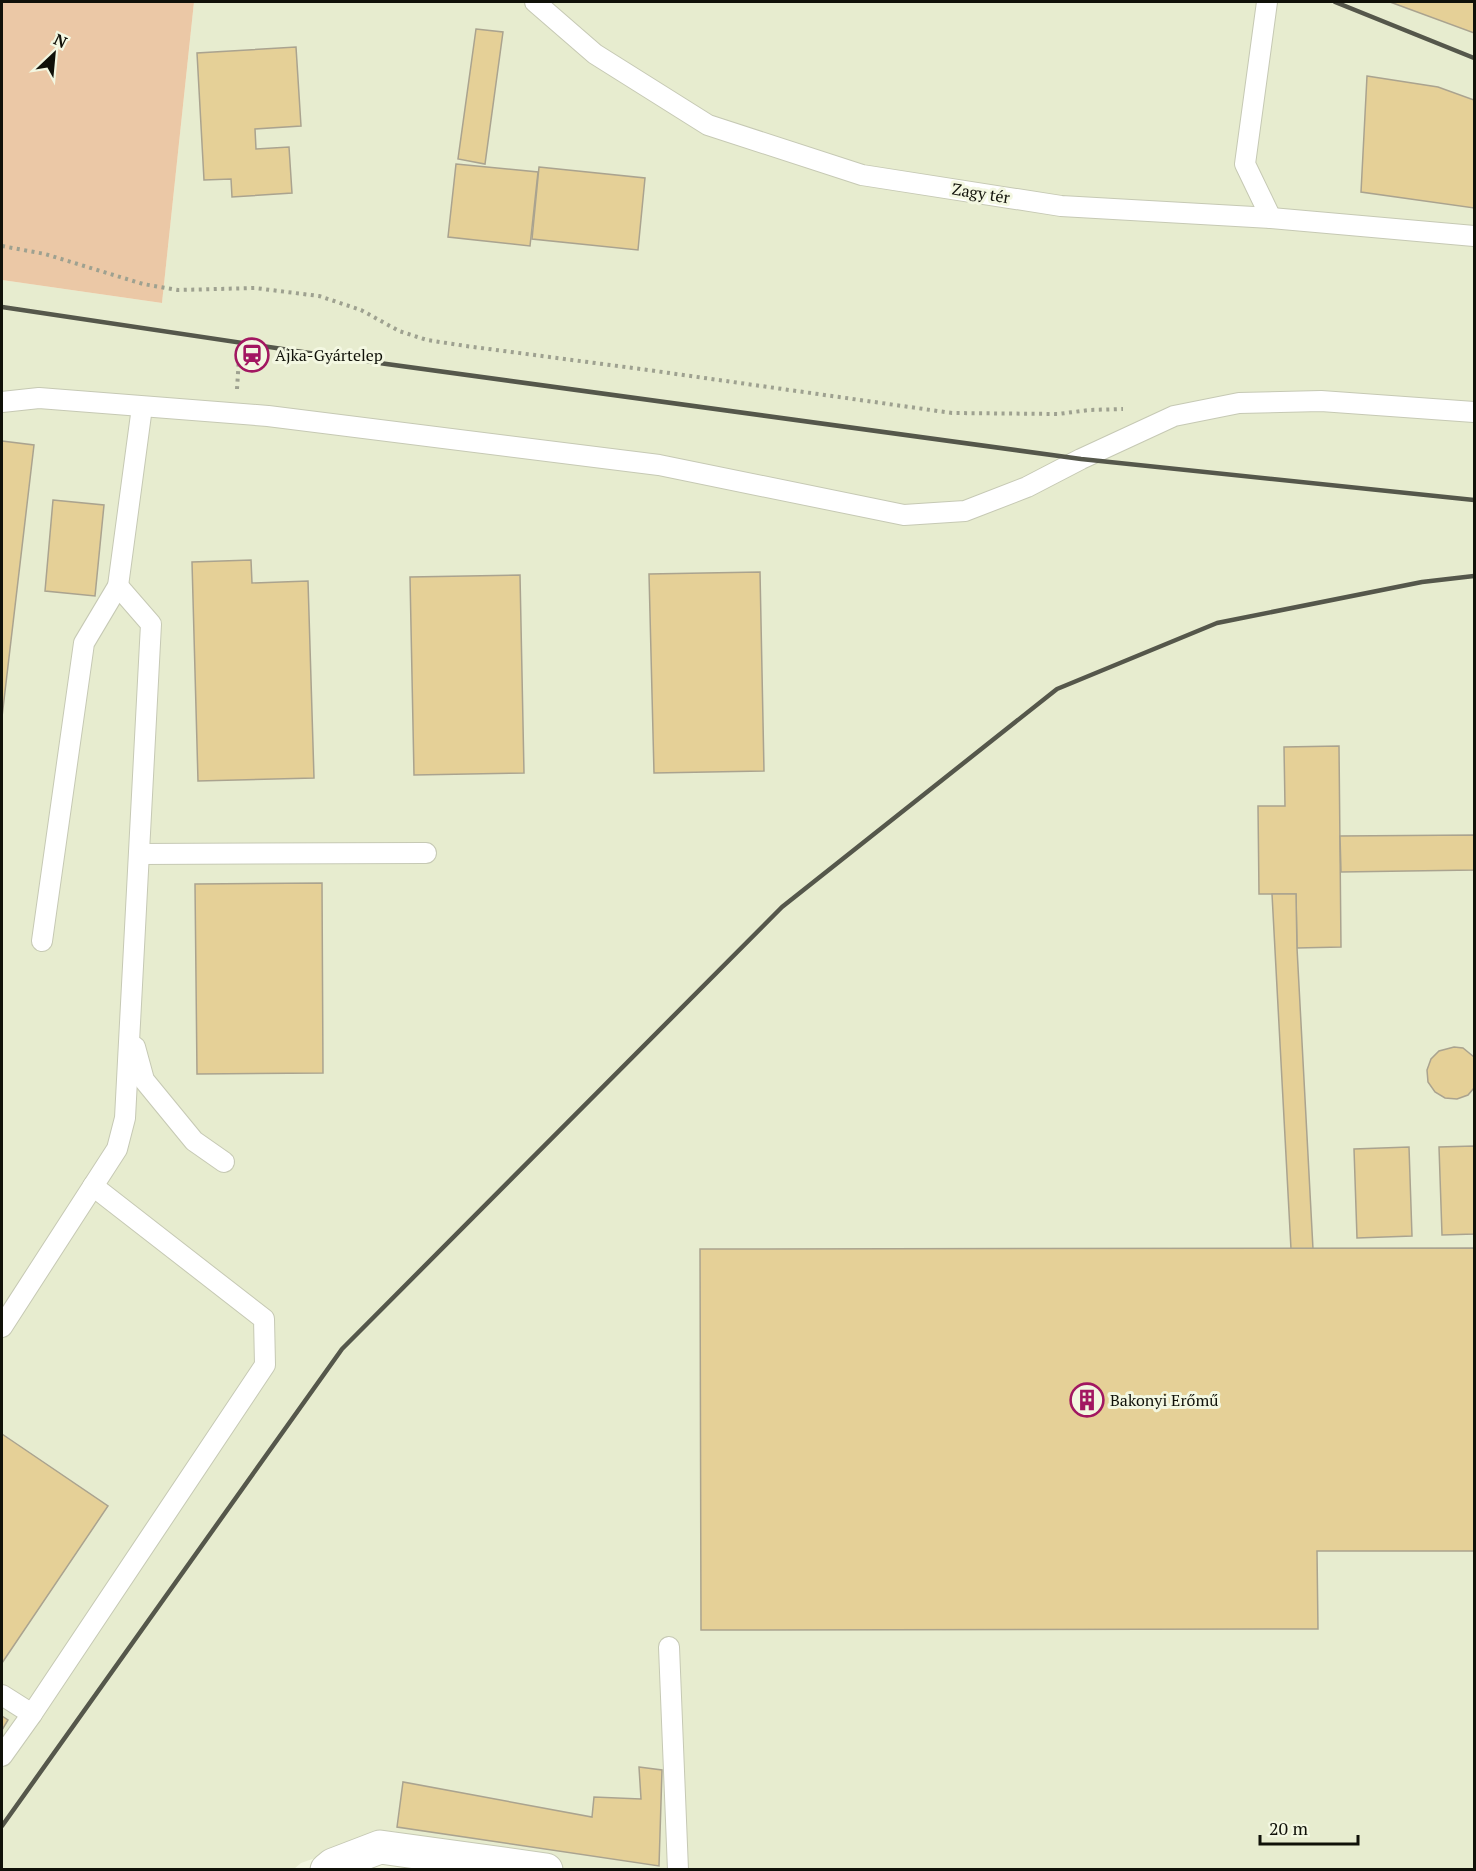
<svg xmlns="http://www.w3.org/2000/svg" width="1476" height="1871" viewBox="0 0 1476 1871" font-family="'PT Serif',serif">
  <style>
    .built { fill: #e7eccf }
    .green { fill: #ebc8a6 }
    .building { fill: #e5d097; stroke: #aaa38f; stroke-width: 1.5 }
    .lines { fill: none; stroke-linecap: round; stroke-linejoin: round }
    .lane-casing { stroke: #c6c9b4; stroke-width: 22 }
    .street-casing { stroke: #c6c9b4; stroke-width: 35 }
    .path { stroke: #9ea190; stroke-width: 4; stroke-dasharray: 3 4.5; stroke-linecap: butt }
    .lane { stroke: #fff; stroke-width: 20 }
    .street { stroke: #fff; stroke-width: 33 }
    .rail { stroke: #55574b; stroke-width: 4.5 }
    .labels { text-anchor: middle; stroke-width: 6; stroke-linejoin: round; paint-order: stroke }
    .street-label { font-size: 16px; fill: #101109; stroke: #f3f7e1 }
    .poi-label { font-size: 16px; fill: #101109; stroke: #f3f7e1; text-anchor: start }
  </style>
  <rect width="100%" height="100%" fill="#f3f7e1"/>
  <path class="built" d="M194 2H1474V1869L566 1870 392 1831 301 1863 294 1869 2 1870V280L162 303Z"/>
  <path class="green" d="M2 2H194L162 303 2 280Z"/>
  <g class="building">
    <path d="M1390 2H1474V33Z"/>
    <path d="M476 29 503 32 485 164 458 159Z"/>
    <path d="M296 47 301 126 255 129 256 149 289 147 292 193 232 197 231 179 204 180 197 53Z"/>
    <path d="M1367 76 1438 87 1474 100V208L1361 192Z"/>
    <path d="M456 164 538 172 530 246 448 237Z"/>
    <path d="M539 167 645 178 638 250 532 239Z"/>
    <path d="M2 441 34 445 2 717Z"/>
    <path d="M53 500 104 505 95 596 45 591Z"/>
    <path d="M251 560 252 583 308 581 314 778 198 781 192 562Z"/>
    <path d="M760 572 764 771 654 773 649 574Z"/>
    <path d="M520 575 524 773 414 775 410 577Z"/>
    <path d="M1339 746 1341 947 1297 948 1296 894H1259L1258 806H1285L1284 747Z"/>
    <path d="M1474 835V870L1341 872 1340 836Z"/>
    <path d="M322 883 323 1073 197 1074 195 884Z"/>
    <path d="M1272 894H1296L1297 948 1313 1249H1291Z"/>
    <path d="M1454 1047 1463 1048 1474 1057V1088L1468 1095 1457 1099 1445 1098 1435 1092 1428 1082 1427 1070 1431 1059 1439 1051Z"/>
    <path d="M1474 1146V1234L1442 1235 1439 1147Z"/>
    <path d="M1409 1147 1412 1236 1357 1238 1354 1149Z"/>
    <path d="M1474 1248V1551H1317L1318 1629 701 1630 700 1249Z"/>
    <path d="M2 1434 108 1506 2 1663Z"/>
    <path d="M2 1716 8 1720 2 1730Z"/>
    <path d="M639 1767 662 1770 659 1866 397 1827 403 1782 592 1817 594 1797 641 1799Z"/>
  </g>
  <g class="lines">
    <defs>
      <g id="lane">
        <path d="M535 2 595 54 708 125 862 175 1061 206 1271 218 1474 236"/>
        <path d="M1267 2 1245 164 1271 218"/>
        <path d="M2 402 39 398 268 416 659 465 904 515 965 511 1027 487 1081 459 1174 416 1239 403 1321 401 1474 412"/>
        <path d="M139 854 426 853"/>
        <path d="M42 941 84 643 118 586 142 407"/>
        <path d="M135 1047 144 1080 194 1141 224 1162"/>
        <path d="M2 1327 117 1149 125 1118 151 624 118 586"/>
        <path d="M669 1647 678 1870"/>
        <path d="M2 1695 32 1714"/>
        <path d="M2 1756 32 1714 265 1365 264 1319 93 1186"/>
      </g>
      <path id="street" d="M327 1870 333 1865 380 1847 546 1870"/>
    </defs>
    <use href="#lane" class="lane-casing"/>
    <use href="#street" class="street-casing"/>
    <g class="path">
      <path d="M2 246 45 254 143 284 178 290 255 288 319 296 361 310 399 331 427 340 466 346 648 370 952 413 1058 414 1089 410 1123 409"/>
      <path d="M237 389 239 357"/>
    </g>
    <use href="#lane" class="lane"/>
    <use href="#street" class="street"/>
    <g class="rail">
      <path d="M1335 2 1474 58"/>
      <path d="M2 307 350 359 1081 459 1474 500"/>
      <path d="M2 1826 342 1349 782 907 1057 689 1217 623 1422 582 1474 576"/>
    </g>
  </g>
  <defs>
    <symbol id="station-ring" viewBox="-11 -11 22 22"><circle r="9.5" fill="#f3f7e1" stroke="#a21761" stroke-width="1.5"/><path d="M-3-6H3Q5-6 5-4V2Q5 4 3 4L4.5 6H3L1.5 4h-3L-3 6H-4.5L-3 4Q-5 4-5 2V-4Q-5-6-3-6ZM-3.5-4v3h7v-3ZM-3.5 1v1.5H-2V1ZM2 1v1.5H3.5V1Z" fill="#a21761"/></symbol>
    <symbol id="building-ring" viewBox="-11 -11 22 22"><circle r="9.5" fill="#f3f7e1" stroke="#a21761" stroke-width="1.5"/><path d="M-4-6H4V6H1V3H-1V6H-4ZM-2.5-4.3h1.7v1.8h-1.7ZM.8-4.3h1.7v1.8H.8ZM-2.5-1h1.7V.8h-1.7ZM.8-1h1.7V.8H.8Z" fill="#a21761"/></symbol>
  </defs>
  <g fill-rule="evenodd">
    <use href="#station-ring" x="233" y="336" width="38" height="38"/>
    <use href="#building-ring" x="1068" y="1381" width="38" height="38"/>
  </g>
  <g class="labels">
    <g class="street-label">
      <text transform="translate(981 193) rotate(9)" y="6">Zagy tér</text>
    </g>
    <g class="poi-label">
      <text x="275" y="361">Ajka-Gyártelep</text>
      <text x="1110" y="1406">Bakonyi Erőmű</text>
    </g>
  </g>
  <rect width="1476" height="1871" fill="none" stroke="#101109" stroke-width="6"/>
  <g transform="translate(54 54) rotate(26)" stroke="#f3f7e1" stroke-width="4.5" paint-order="stroke">
  <path d="M0-4.5L10 22L0 15L-10 22Z" fill="#101109"/>
  <text y="-9" font-size="16" font-weight="bold" text-anchor="middle" fill="#101109">N</text>
  </g>
  <path d="M1260 1835v9h98v-9" fill="none" stroke="#101109" stroke-width="3"/>
  <text x="1269" y="1835" font-size="18" fill="#101109" stroke="#f3f7e1" stroke-width="4.5" paint-order="stroke">20 m</text>
</svg>
